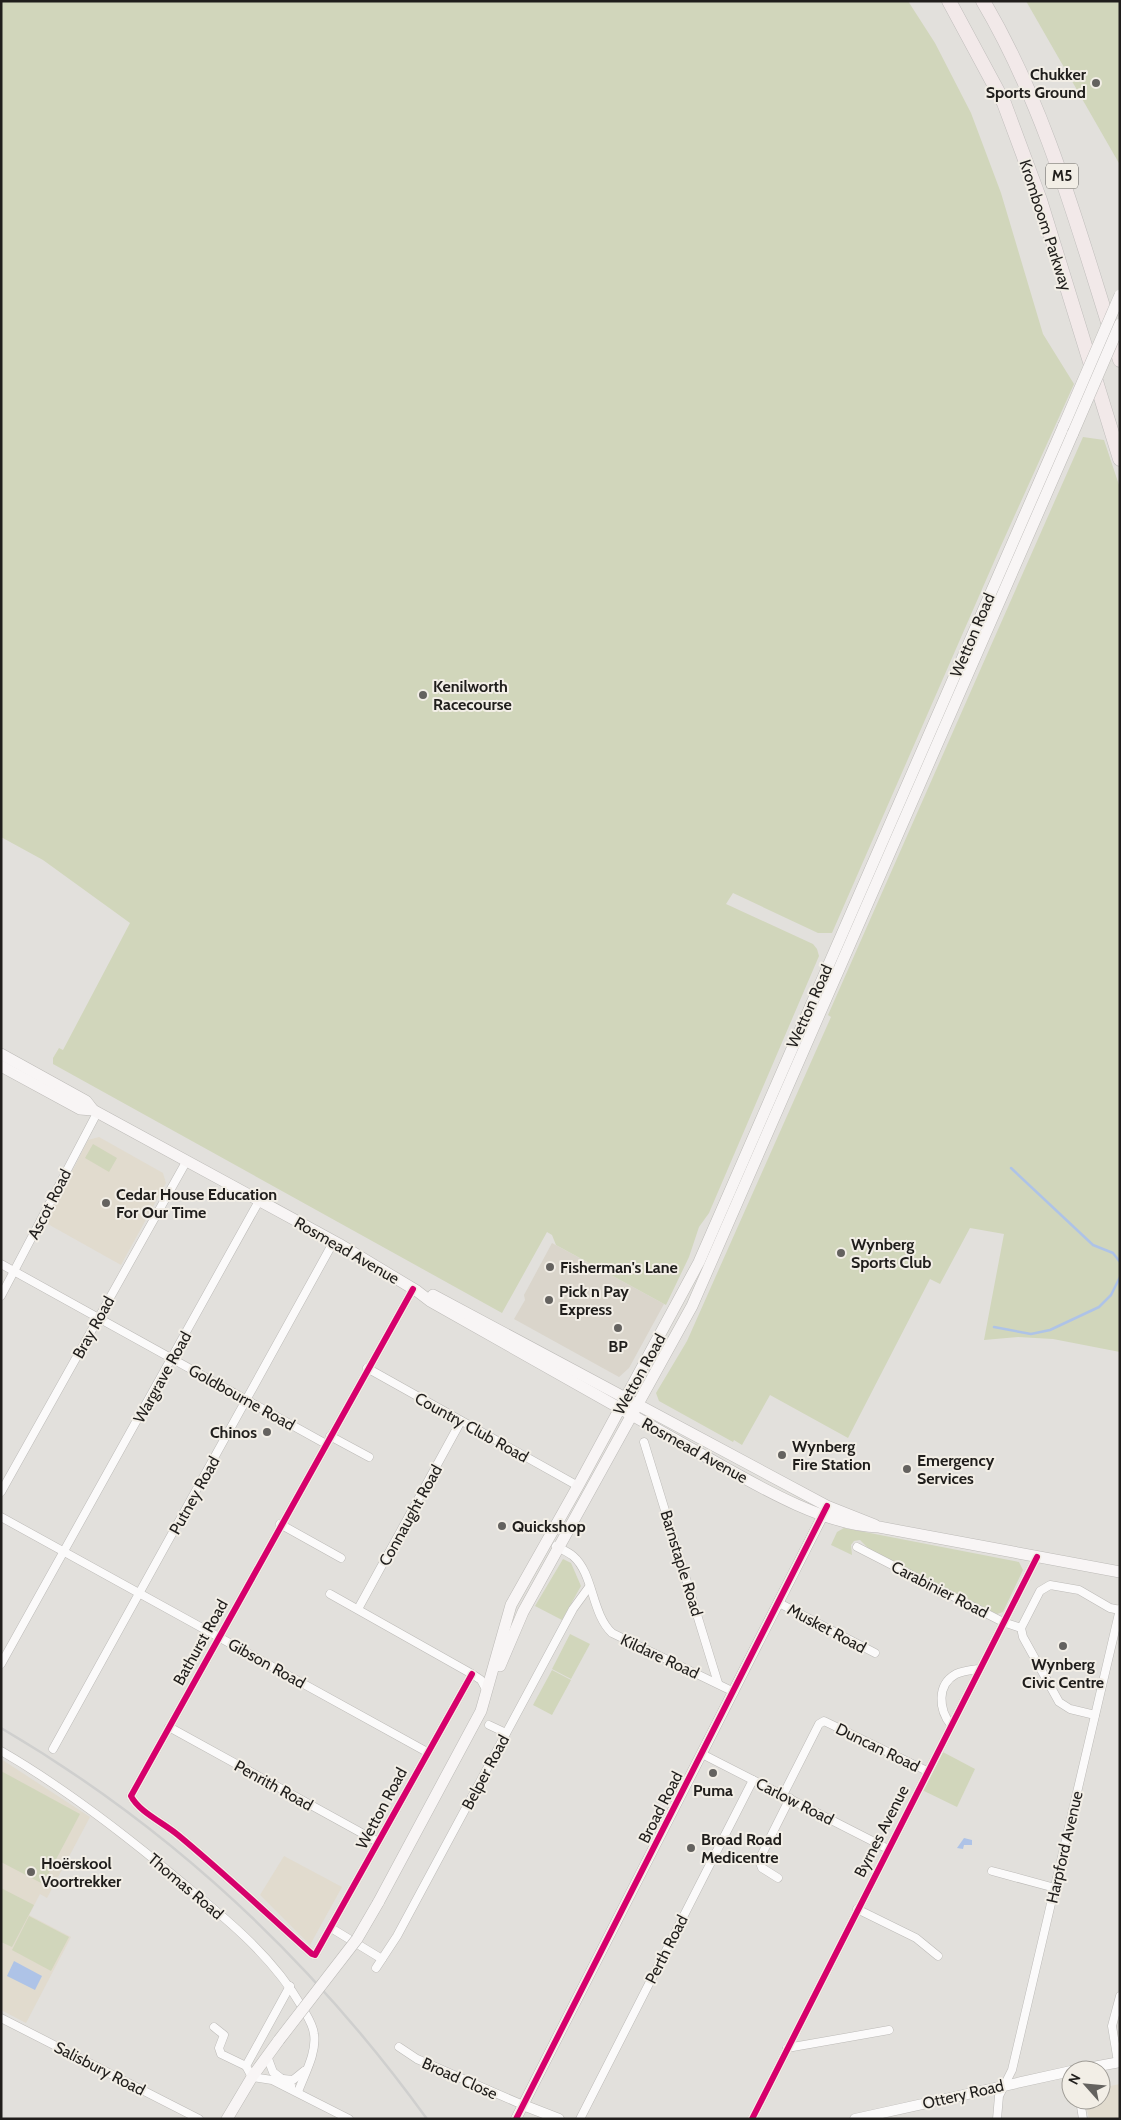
<svg xmlns="http://www.w3.org/2000/svg" width="1121" height="2120" viewBox="0 0 1121 2120" font-family="Cabin,sans-serif">
  <style>
    .built { fill: #dad5cb }
    .education { fill: #e1dbce }
    .green { fill: #d1d6bb }
    .water { fill: #aec3e7 }
    .lines { fill: none; stroke-linecap: round; stroke-linejoin: round }
    .stream { stroke: #aec3e7; stroke-width: 2.5 }
    .minor-casing { stroke: #bcbab7; stroke-width: 9 }
    .tertiary-casing { stroke: #bcbab7; stroke-width: 11 }
    .secondary-casing { stroke: #bcbab7; stroke-width: 12 }
    .motorway-casing { stroke: #c0bebc; stroke-width: 15 }
    .minor { stroke: #fbfafa; stroke-width: 8 }
    .tertiary { stroke: #fbfafa; stroke-width: 10 }
    .secondary { stroke: #f8f5f5; stroke-width: 11 }
    .motorway { stroke: #f2e9e9; stroke-width: 14 }
    .rail { stroke: #cfcfce; stroke-width: 2.5 }
    .secondary-bridge-casing { stroke: #bcbab7; stroke-width: 12; stroke-linecap: butt }
    .secondary-bridge { stroke: #f8f5f5; stroke-width: 11 }
    .cycleway-casing { stroke: #f2eee6; stroke-width: 9 }
    .cycleway { stroke: #d6006c; stroke-width: 6 }
    .poi-dot { fill: #64625f; stroke: #f2eee6; stroke-width: 2 }
    .labels { text-anchor: middle; stroke-width: 4; stroke-linejoin: round; paint-order: stroke }
    .shield { fill: #f2eee6; stroke: #5f5c59; stroke-width: 1 }
    .shield-label { font-size: 15px; font-weight: bold; fill: #201e1c }
    .poi-label { font-size: 16px; font-weight: bold; fill: #201e1c; stroke: #f2eee6; text-anchor: start }
    .street-label { font-size: 16px; fill: #201e1c; stroke: #f2eee6 }
  </style>
  <rect width="100%" height="100%" fill="#e2e0dc"/>
  <path class="built" d="M552 1243 664 1304 629 1368 619 1377 514 1319 525 1300 524 1295Z"/>
  <g class="education">
    <path d="M99 1137 163 1173 166 1183 121 1265 46 1223 88 1140Z"/>
    <path d="M1 1759 90 1817 47 1898 40 1894 29 1915 71 1937 26 2023 1 2010Z"/>
    <path d="M284 1856 342 1887 310 1945 260 1895Z"/>
    <path d="M1120 2084V2119H1089L1085 2100H1101V2088Z"/>
  </g>
  <g class="green">
    <path d="M1 1H908L935 43 971 113 1001 193 1043 334 1074 384 1000 548 832 933H818L733 893 726 904 813 944 817 949 819 956 709 1213 699 1227 689 1257 666 1305 556 1245 552 1235 547 1232 502 1313 53 1064V1058L59 1048 63 1050 130 923 43 860 1 837Z"/>
    <path d="M1026 1H1120V165Z"/>
    <path d="M1083 437 1104 440 1120 488V1352L1053 1339 1018 1337 984 1340 1004 1234 970 1228 940 1284 930 1279 848 1438 770 1395 742 1445 734 1440 733 1442 659 1401 656 1393 687 1341 831 1017 828 1015Z"/>
    <path d="M93 1144 117 1158 109 1172 85 1158Z"/>
    <path d="M844 1528 1019 1562 1023 1570 1003 1612 997 1614 870 1550 860 1540 854 1541 851 1545 852 1555 831 1545 837 1532Z"/>
    <path d="M563 1559 571 1563 581 1586 562 1620 535 1606Z"/>
    <path d="M570 1634 590 1644 571 1679 552 1669Z"/>
    <path d="M552 1670 571 1680 552 1715 533 1705Z"/>
    <path d="M941 1751 975 1769 957 1807 922 1790Z"/>
    <path d="M1 1771 80 1814 43 1884 1 1862Z"/>
    <path d="M1 1888 34 1905 12 1947 1 1942Z"/>
    <path d="M29 1916 69 1937 51 1971 12 1950Z"/>
  </g>
  <g class="water">
    <path d="M964 1838 972 1840V1845H964L963 1849 957 1848Z"/>
    <path d="M14 1961 42 1976 35 1990 7 1976Z"/>
  </g>
  <g class="lines">
    <g class="stream">
      <path d="M1011 1168 1093 1245 1113 1253 1120 1262"/>
      <path d="M994 1327 1031 1334 1050 1330 1099 1307 1111 1295 1120 1277"/>
    </g>
    <defs>
      <g id="minor">
        <path d="M1 1264 326 1444"/>
        <path d="M413 1289 131 1796C139 1812 164 1823 178 1835 224 1873 267 1914 312 1954L315 1955 472 1674"/>
        <path d="M1 1296 97 1113"/>
        <path d="M367 1368 578 1486"/>
        <path d="M330 1436 369 1457"/>
        <path d="M644 1442 718 1683"/>
        <path d="M1 1492 186 1162"/>
        <path d="M1 1517 427 1752"/>
        <path d="M280 1524 341 1558"/>
        <path d="M556 1546C561 1549 568 1552 573 1556 594 1574 591 1613 612 1633L734 1692"/>
        <path d="M857 1547 1003 1622 1021 1628 1023 1637 1059 1702 1070 1709 1095 1715"/>
        <path d="M330 1594 472 1674 481 1680 487 1691"/>
        <path d="M779 1603 875 1653"/>
        <path d="M358 1609 461 1421"/>
        <path d="M1021 1628 1040 1591 1050 1585 1079 1590 1110 1608 1120 1610"/>
        <path d="M1 1664 259 1201"/>
        <path d="M489 1725 506 1733"/>
        <path d="M951 1725C939 1710 936 1685 956 1674 963 1671 972 1670 979 1669"/>
        <path d="M169 1727 378 1842"/>
        <path d="M53 1749 334 1241"/>
        <path d="M1 1751C65 1788 123 1833 179 1880 224 1917 272 1955 302 2007 307 2016 313 2024 314 2034 317 2053 304 2075 298 2092"/>
        <path d="M702 1754 888 1849"/>
        <path d="M783 1795 819 1724 824 1721 927 1771"/>
        <path d="M992 1871 1055 1888"/>
        <path d="M778 1878 762 1868 759 1860 790 1798"/>
        <path d="M857 1909 916 1938 938 1956"/>
        <path d="M331 1928 382 1959"/>
        <path d="M376 1968 397 1936 573 1609 589 1587"/>
        <path d="M290 1986 246 2066 252 2077 272 2080 349 2119"/>
        <path d="M1 2018 199 2119"/>
        <path d="M214 2027 224 2035 219 2048 221 2054 246 2066"/>
        <path d="M399 2047 417 2059 523 2105"/>
        <path d="M787 2048 889 2030"/>
        <path d="M267 2056 273 2072 291 2086"/>
        <path d="M1118 2062 1112 2026 1120 1996"/>
        <path d="M283 2079 293 2080 304 2071"/>
        <path d="M1080 2100 1083 2119"/>
        <path d="M580 2119 753 1780"/>
        <path d="M752 2119 1037 1557"/>
        <path d="M997 2119 999 2096 1012 2070 1120 1609"/>
      </g>
      <g id="tertiary">
        <path d="M1077 2070 1120 2062"/>
        <path d="M523 2105 559 2119"/>
        <path d="M516 2119 826 1509"/>
        <path d="M855 2119 1071 2071"/>
      </g>
      <g id="secondary">
        <path d="M1 1054 86 1101 93 1110 339 1244 417 1291 430 1301C517 1350 604 1400 692 1449 743 1477 820 1526 879 1527L1120 1572"/>
        <path d="M1 1066 80 1109 93 1110"/>
        <path d="M433 1295 827 1506 875 1525"/>
        <path d="M500 1666 523 1612 692 1306 1073 433"/>
        <path d="M378 1903 481 1711 511 1605 578 1486 699 1262 1064 425"/>
        <path d="M227 2119 252 2077 279 2040"/>
      </g>
      <g id="motorway">
        <path d="M949 1 1004 103 1040 200 1120 459"/>
        <path d="M983 1C1049 113 1080 237 1120 360"/>
      </g>
    </defs>
    <use href="#minor" class="minor-casing"/>
    <use href="#tertiary" class="tertiary-casing"/>
    <use href="#secondary" class="secondary-casing"/>
    <use href="#motorway" class="motorway-casing"/>
    <use href="#minor" class="minor"/>
    <use href="#tertiary" class="tertiary"/>
    <use href="#secondary" class="secondary"/>
    <use href="#motorway" class="motorway"/>
    <path class="rail" d="M1 1728C170 1827 312 1960 427 2119"/>
    <defs>
      <g id="secondary-bridge">
        <path d="M1064 425 1120 295"/>
        <path d="M1073 433 1120 324"/>
        <path d="M279 2040 357 1939 378 1903"/>
      </g>
    </defs>
    <use href="#secondary-bridge" class="secondary-bridge-casing"/>
    <use href="#secondary-bridge" class="secondary-bridge"/>
    <defs>
      <g id="cycleway">
        <path d="M413 1289 131 1796C139 1812 164 1823 178 1835 224 1873 267 1914 312 1954L315 1955 472 1674"/>
        <path d="M516 2119 827 1506"/>
        <path d="M752 2119 1037 1557"/>
      </g>
    </defs>
    <use href="#cycleway" class="cycleway-casing"/>
    <use href="#cycleway" class="cycleway"/>
  </g>
  <g class="poi-dot">
    <circle cx="1096" cy="83" r="5"/>
    <circle cx="423" cy="695" r="5"/>
    <circle cx="106" cy="1203" r="5"/>
    <circle cx="841" cy="1253" r="5"/>
    <circle cx="550" cy="1267" r="5"/>
    <circle cx="549" cy="1300" r="5"/>
    <circle cx="618" cy="1328" r="5"/>
    <circle cx="267" cy="1432" r="5"/>
    <circle cx="782" cy="1455" r="5"/>
    <circle cx="907" cy="1469" r="5"/>
    <circle cx="502" cy="1526" r="5"/>
    <circle cx="1063" cy="1646" r="5"/>
    <circle cx="713" cy="1773" r="5"/>
    <circle cx="691" cy="1848" r="5"/>
    <circle cx="31" cy="1872" r="5"/>
  </g>
  <g class="labels">
    <rect class="shield" x="1046" y="163.5" width="32" height="25" rx="4"/>
    <g class="shield-label">
      <text x="1062" y="181">M5</text>
    </g>
    <g class="poi-label">
      <text x="1086" y="80" text-anchor="end">Chukker<tspan x="1086" dy="18">Sports Ground</tspan></text>
      <text x="433" y="692">Kenilworth<tspan x="433" dy="18">Racecourse</tspan></text>
      <text x="116" y="1200">Cedar House Education<tspan x="116" dy="18">For Our Time</tspan></text>
      <text x="851" y="1250">Wynberg<tspan x="851" dy="18">Sports Club</tspan></text>
      <text x="560" y="1273">Fisherman's Lane</text>
      <text x="559" y="1297">Pick n Pay<tspan x="559" dy="18">Express</tspan></text>
      <text x="618" y="1352" text-anchor="middle">BP</text>
      <text x="257" y="1438" text-anchor="end">Chinos</text>
      <text x="792" y="1452">Wynberg<tspan x="792" dy="18">Fire Station</tspan></text>
      <text x="917" y="1466">Emergency<tspan x="917" dy="18">Services</tspan></text>
      <text x="512" y="1532">Quickshop</text>
      <text x="1063" y="1670" text-anchor="middle">Wynberg<tspan x="1063" dy="18">Civic Centre</tspan></text>
      <text x="713" y="1796" text-anchor="middle">Puma</text>
      <text x="701" y="1845">Broad Road<tspan x="701" dy="18">Medicentre</tspan></text>
      <text x="41" y="1869">Hoërskool<tspan x="41" dy="18">Voortrekker</tspan></text>
    </g>
    <g class="street-label">
      <text transform="translate(1046 225) rotate(72)" y="6">Kromboom Parkway</text>
      <text transform="translate(972 635) rotate(-67)" y="6">Wetton Road</text>
      <text transform="translate(809 1006) rotate(-66)" y="6">Wetton Road</text>
      <text transform="translate(49 1204) rotate(-63)" y="6">Ascot Road</text>
      <text transform="translate(347 1250) rotate(30)" y="6">Rosmead Avenue</text>
      <text transform="translate(93 1327) rotate(-61)" y="6">Bray Road</text>
      <text transform="translate(639 1374) rotate(-61)" y="6">Wetton Road</text>
      <text transform="translate(162 1377) rotate(-61)" y="6">Wargrave Road</text>
      <text transform="translate(242 1397) rotate(29)" y="6">Goldbourne Road</text>
      <text transform="translate(472 1427) rotate(29)" y="6">Country Club Road</text>
      <text transform="translate(695 1450) rotate(29)" y="6">Rosmead Avenue</text>
      <text transform="translate(194 1495) rotate(-61)" y="6">Putney Road</text>
      <text transform="translate(410 1515) rotate(-61)" y="6">Connaught Road</text>
      <text transform="translate(682 1563) rotate(73)" y="6">Barnstaple Road</text>
      <text transform="translate(940 1589) rotate(27)" y="6">Carabinier Road</text>
      <text transform="translate(827 1628) rotate(28)" y="6">Musket Road</text>
      <text transform="translate(200 1642) rotate(-61)" y="6">Bathurst Road</text>
      <text transform="translate(660 1656) rotate(25)" y="6">Kildare Road</text>
      <text transform="translate(267 1663) rotate(29)" y="6">Gibson Road</text>
      <text transform="translate(878 1747) rotate(26)" y="6">Duncan Road</text>
      <text transform="translate(485 1772) rotate(-62)" y="6">Belper Road</text>
      <text transform="translate(274 1785) rotate(29)" y="6">Penrith Road</text>
      <text transform="translate(795 1801) rotate(27)" y="6">Carlow Road</text>
      <text transform="translate(660 1807) rotate(-63)" y="6">Broad Road</text>
      <text transform="translate(381 1808) rotate(-62)" y="6">Wetton Road</text>
      <text transform="translate(881 1831) rotate(-63)" y="6">Byrnes Avenue</text>
      <text transform="translate(1064 1847) rotate(-77)" y="6">Harpford Avenue</text>
      <text transform="translate(186 1886) rotate(40)" y="6">Thomas Road</text>
      <text transform="translate(666 1949) rotate(-63)" y="6">Perth Road</text>
      <text transform="translate(100 2068) rotate(27)" y="6">Salisbury Road</text>
      <text transform="translate(460 2078) rotate(24)" y="6">Broad Close</text>
      <text transform="translate(963 2094) rotate(-13)" y="6">Ottery Road</text>
    </g>
  </g>
  <rect width="1121" height="2120" fill="none" stroke="#201e1c" stroke-width="5"/>
  <g transform="translate(1086 2085) rotate(297)"><circle r="24" fill="#f2eee6" stroke="#9e9b95"/>
  <path d="M0-4L9 19L0 12L-9 19Z" fill="#64625f"/>
  <text y="-8" font-size="14" font-weight="bold" text-anchor="middle" fill="#201e1c">N</text>
  </g>
</svg>
